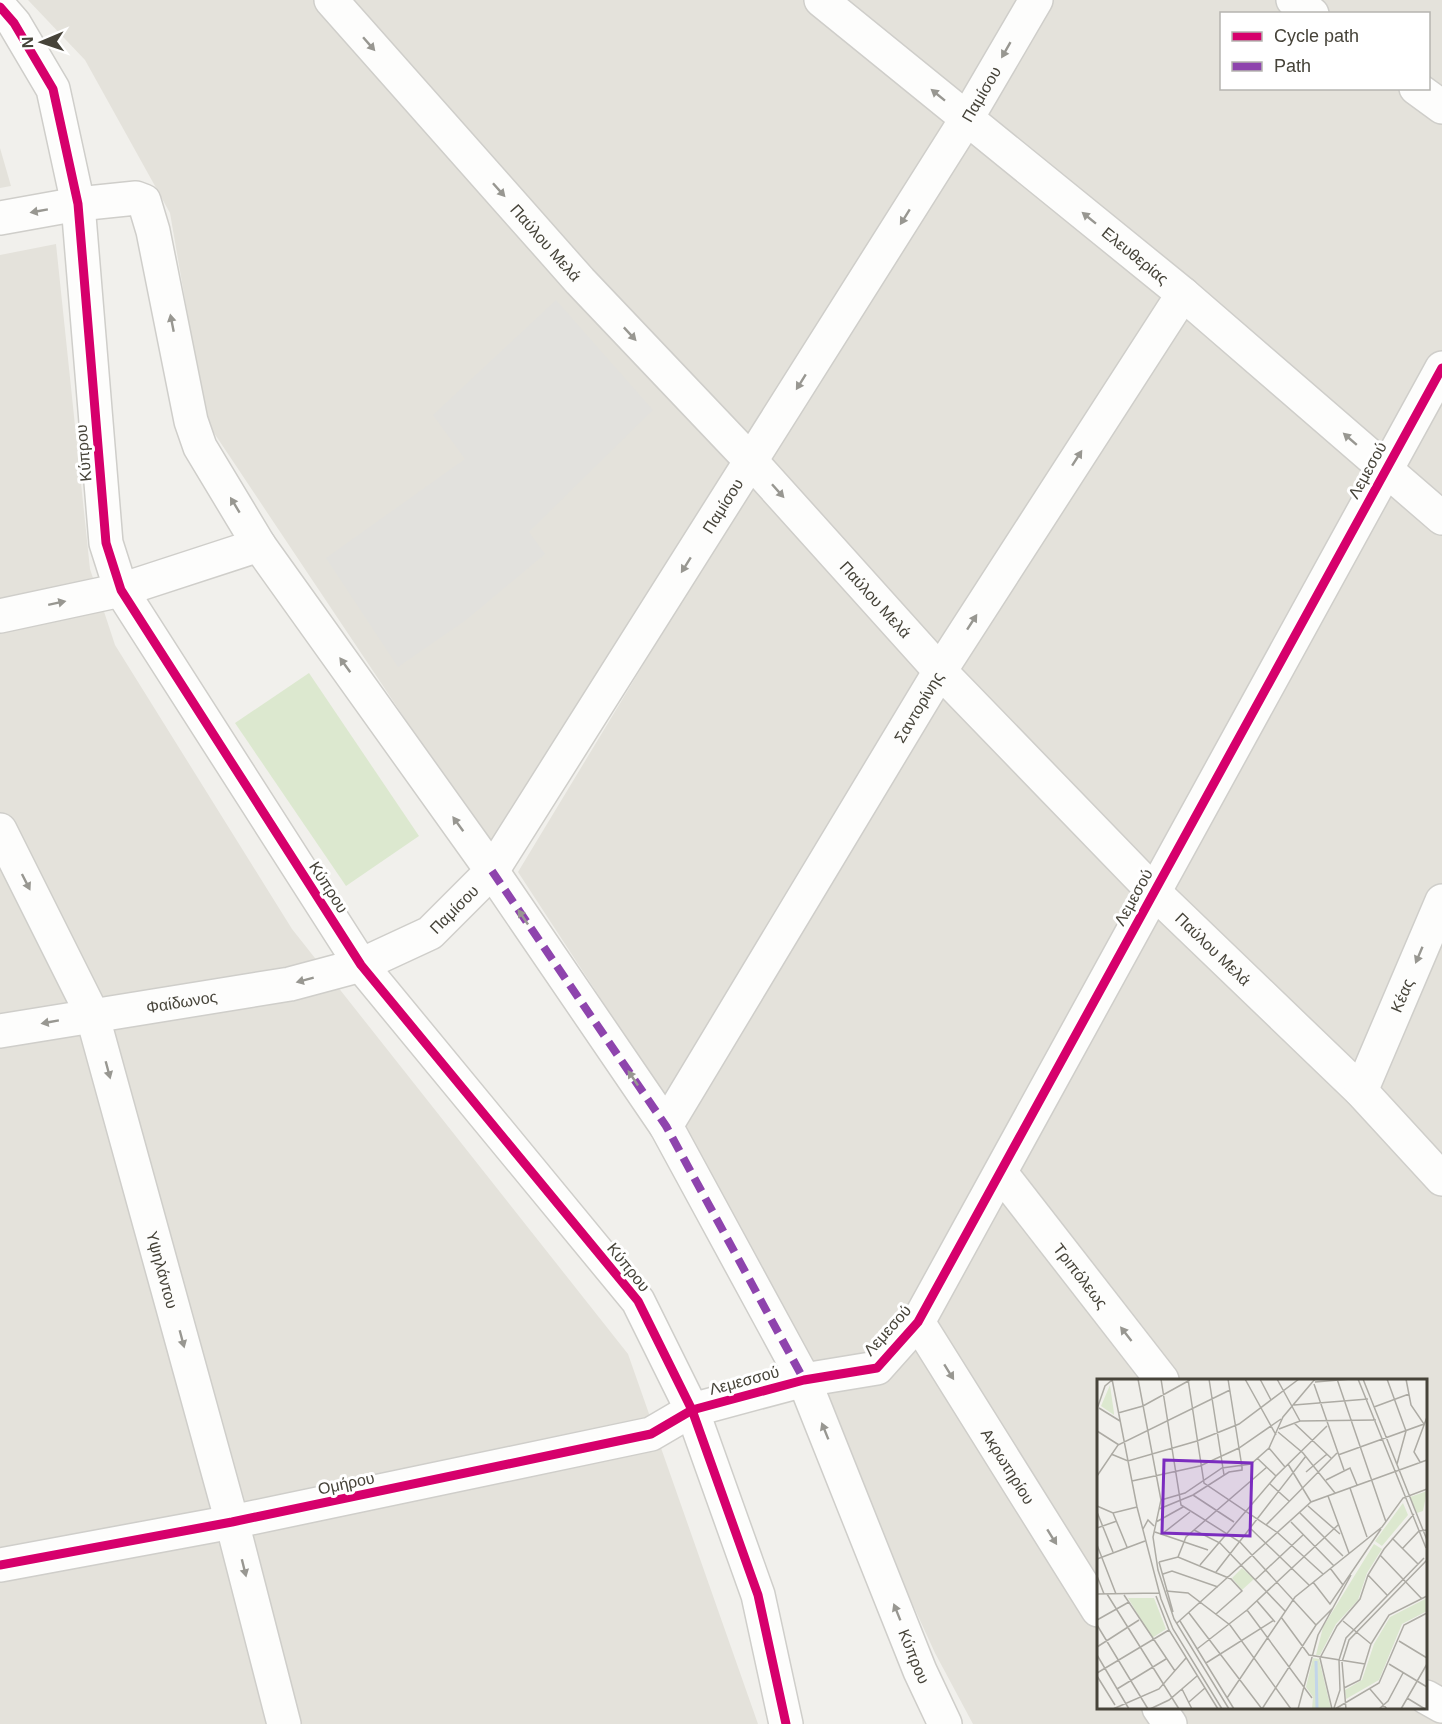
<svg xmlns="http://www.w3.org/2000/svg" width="1442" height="1724" viewBox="0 0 1442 1724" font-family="Helvetica,sans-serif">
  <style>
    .residential { fill: #e4e2db; fill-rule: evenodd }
    .green { fill: #dce8cf }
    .parking { fill: #e2e1dd }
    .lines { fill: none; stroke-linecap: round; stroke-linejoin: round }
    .minor-casing { stroke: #cfceca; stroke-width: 36 }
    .minor { stroke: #fdfdfc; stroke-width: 33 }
    .quiet { stroke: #8e44ad; stroke-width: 8; stroke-dasharray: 15 8; stroke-linecap: butt }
    .cycleway-casing { stroke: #fff; stroke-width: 13 }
    .cycleway { stroke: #d6006c; stroke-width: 9 }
    .oneway { fill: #989791 }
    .labels { text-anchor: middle; stroke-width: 6; stroke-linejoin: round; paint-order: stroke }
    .street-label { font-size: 16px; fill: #464339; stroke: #fff }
    .inset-river { fill: none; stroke: #c2d5e9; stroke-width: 3 }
    .inset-road { fill: none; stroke: #adaba4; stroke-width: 1.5 }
    .view { fill: #7b2cbf; fill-opacity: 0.15; stroke: #7b2cbf; stroke-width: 3 }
    .inset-edge { fill: none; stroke: #464339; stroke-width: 3 }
  </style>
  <rect width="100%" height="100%" fill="#f1f0ec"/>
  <g class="residential">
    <path d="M28 0H1018L966 90 490 846 206 421 170 213 85 60Z"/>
    <path d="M1045 0H1442V1724H973L935 1653 814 1389 678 1117 518 872ZM1222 14H1428V88H1222ZM1098 1380H1426V1708H1098Z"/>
    <path d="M0 148 11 186 0 188Z"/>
    <path d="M56 244 90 569 115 645 292 929 628 1354 758 1724H0V255Z"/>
  </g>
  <path class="green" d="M309 673 419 836 346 886 235 723Z"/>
  <path class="parking" d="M556 300 653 410 529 532 545 554 466 620 398 667 326 558 465 459 433 415Z"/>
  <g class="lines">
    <defs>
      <g id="minor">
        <path id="s1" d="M331 0 580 281 751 461 940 671 1153 891 1361 1091 1442 1179"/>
        <path id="s2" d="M821 0 1183 294 1442 518"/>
        <path d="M1293 0 1312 14"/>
        <path d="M0 7 14 23 53 89 78 204 106 543 121 590 361 965 638 1301 692 1410 758 1595 786 1724"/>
        <path d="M1416 88 1442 107"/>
        <path id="s3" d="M0 218 78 204 136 198 144 201 153 231 191 421 200 447 259 545 492 871 666 1126 804 1380 920 1671 945 1724"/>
        <path d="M0 616 121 590 259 545"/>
        <path id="s4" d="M0 830 92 1014 232 1522 284 1724"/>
        <path id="s5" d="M0 1031 290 984 361 965 430 933 492 871 967 118 1036 0"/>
        <path id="s6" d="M1361 1091 1442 901"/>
        <path id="s7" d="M666 1126 940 671 1183 294"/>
        <path id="s8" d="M1001 1173 1162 1380"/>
        <path id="s9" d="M918 1322 1098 1610"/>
        <path d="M0 1565 232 1522 651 1434 692 1410 804 1380 877 1368 918 1322 1442 368"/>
        <path d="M1426 1697 1442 1706"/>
        <path d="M1159 1708 1170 1724"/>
      </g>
    </defs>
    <use href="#minor" class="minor-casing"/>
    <use href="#minor" class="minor"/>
    <path class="quiet" d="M492 871 666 1126 804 1380"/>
    <defs>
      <g id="cycleway">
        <path d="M0 7 14 23 53 89 78 204 106 543 121 590 361 965 638 1301 692 1410 758 1595 786 1724"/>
        <path d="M0 1565 232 1522 651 1434 692 1410 804 1380 877 1368 918 1322 1442 368"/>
      </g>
    </defs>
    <use href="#cycleway" class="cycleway-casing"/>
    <use href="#cycleway" class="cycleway"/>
  </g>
  <defs><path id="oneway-solid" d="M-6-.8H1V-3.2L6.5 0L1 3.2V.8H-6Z" transform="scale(1.5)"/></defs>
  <g class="oneway">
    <use href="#oneway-solid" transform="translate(369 44) rotate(49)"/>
    <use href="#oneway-solid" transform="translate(1006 50) rotate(120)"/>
    <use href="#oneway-solid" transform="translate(938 95) rotate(-141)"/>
    <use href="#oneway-solid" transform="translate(499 190) rotate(48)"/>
    <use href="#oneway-solid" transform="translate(39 211) rotate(170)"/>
    <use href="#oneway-solid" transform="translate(905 217) rotate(122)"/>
    <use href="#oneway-solid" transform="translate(1089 218) rotate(-141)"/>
    <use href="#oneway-solid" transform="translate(172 323) rotate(-101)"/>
    <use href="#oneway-solid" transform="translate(630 334) rotate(47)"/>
    <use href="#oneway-solid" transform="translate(801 382) rotate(122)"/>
    <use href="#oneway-solid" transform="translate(1350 439) rotate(-139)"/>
    <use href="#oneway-solid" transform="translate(1077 458) rotate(-57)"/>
    <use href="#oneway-solid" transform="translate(778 491) rotate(48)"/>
    <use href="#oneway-solid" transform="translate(235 505) rotate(-121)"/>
    <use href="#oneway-solid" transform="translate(686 565) rotate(122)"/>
    <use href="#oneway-solid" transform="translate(57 603) rotate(-12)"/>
    <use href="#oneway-solid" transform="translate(972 622) rotate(-57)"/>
    <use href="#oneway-solid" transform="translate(345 665) rotate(-126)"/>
    <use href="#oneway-solid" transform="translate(458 824) rotate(-126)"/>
    <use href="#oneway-solid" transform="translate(26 882) rotate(63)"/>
    <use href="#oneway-solid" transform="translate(523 917) rotate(-124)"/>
    <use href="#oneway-solid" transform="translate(1419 955) rotate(113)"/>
    <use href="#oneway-solid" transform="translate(305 980) rotate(165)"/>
    <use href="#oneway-solid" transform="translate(50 1022) rotate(170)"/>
    <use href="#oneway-solid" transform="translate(108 1070) rotate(75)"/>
    <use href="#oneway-solid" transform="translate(633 1078) rotate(-124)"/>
    <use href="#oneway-solid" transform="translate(1126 1334) rotate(-128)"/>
    <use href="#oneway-solid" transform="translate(182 1339) rotate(75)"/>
    <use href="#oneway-solid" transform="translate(949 1372) rotate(58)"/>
    <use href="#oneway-solid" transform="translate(825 1431) rotate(-112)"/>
    <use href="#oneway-solid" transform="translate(1052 1537) rotate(58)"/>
    <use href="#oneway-solid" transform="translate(244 1568) rotate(76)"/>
    <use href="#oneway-solid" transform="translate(897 1612) rotate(-112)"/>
  </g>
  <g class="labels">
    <g class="street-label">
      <text dy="6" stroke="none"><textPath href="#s5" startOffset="1449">Παμίσου</textPath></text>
      <text dy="6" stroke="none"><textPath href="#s1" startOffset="324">Παύλου Μελά</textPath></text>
      <text dy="6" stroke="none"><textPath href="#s2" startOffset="405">Ελευθερίας</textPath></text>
      <text transform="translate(83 453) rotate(-95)" y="6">Κύπρου</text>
      <text transform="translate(1367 470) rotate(-61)" y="6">Λεμεσού</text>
      <text dy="6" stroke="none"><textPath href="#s5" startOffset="963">Παμίσου</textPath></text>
      <text dy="6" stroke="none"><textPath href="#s1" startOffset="810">Παύλου Μελά</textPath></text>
      <text dy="6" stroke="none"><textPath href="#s7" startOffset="489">Σαντορίνης</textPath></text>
      <text transform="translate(329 887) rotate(57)" y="6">Κύπρου</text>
      <text transform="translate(1133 897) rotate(-61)" y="6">Λεμεσού</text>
      <text dy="6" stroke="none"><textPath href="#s5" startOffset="477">Παμίσου</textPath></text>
      <text dy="6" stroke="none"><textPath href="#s1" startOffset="1296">Παύλου Μελά</textPath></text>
      <text dy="6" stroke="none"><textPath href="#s6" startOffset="104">Κέας</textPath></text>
      <text dy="6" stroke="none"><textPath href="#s5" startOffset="184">Φαίδωνος</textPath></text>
      <text transform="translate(629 1267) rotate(51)" y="6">Κύπρου</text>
      <text dy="6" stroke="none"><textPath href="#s4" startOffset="471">Υψηλάντου</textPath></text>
      <text dy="6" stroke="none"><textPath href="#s8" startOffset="130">Τριπόλεως</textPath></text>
      <text transform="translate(887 1330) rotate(-48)" y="6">Λεμεσού</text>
      <text transform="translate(744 1380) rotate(-15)" y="6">Λεμεσσού</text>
      <text dy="6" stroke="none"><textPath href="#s9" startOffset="170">Ακρωτηρίου</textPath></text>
      <text transform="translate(346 1483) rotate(-12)" y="6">Ομήρου</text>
      <text dy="6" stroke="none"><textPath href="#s3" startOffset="1809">Κύπρου</textPath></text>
    </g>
  </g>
  <g transform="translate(1097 1379)">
    <rect width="330" height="330" fill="#f1f0ec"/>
    <path d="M13 6 17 34V36L4 27ZM330 112 326 132 320 134 313 118ZM306 124 311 136 285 167 278 162ZM277 165 285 170 270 194 261 221 239 245 223 276H219L226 248ZM145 189 157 200 145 211 135 199ZM31 219H57L69 250 55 259ZM330 219V232L305 245 282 301 249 320 248 311 265 301 277 265 293 238ZM216 279 222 280 234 330H215L216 318 209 308Z" fill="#dce8cf"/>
    <path class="inset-river" d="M219 282 220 330"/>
    <path class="inset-road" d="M15 0 40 128 64 220 76 250 125 330M41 0 64 121 56 158 61 191 77 240 132 330M64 0 84 126 143 163 219 246M91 0 107 104 181 154 226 195M112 0 127 96M131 0 145 88M148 0 179 56M163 0 174 21M180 0 203 42M240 0 289 143M261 0 329 169M266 0 330 161M290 0 309 52 300 85M218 3 254 0M217 5 247 91M197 26 271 20M277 28 312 15M2 29 23 42M0 30 8 7 15 1M21 34 46 27 93 1M197 44 234 79M182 50 203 42 279 41M0 52 22 66M181 53 206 74 238 114M172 69 188 88M14 75 31 82 100 62 142 45 202 0M241 76 327 45 314 26 309 0M160 79 179 97M323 83 317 73 330 38M191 85 214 123M209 93 230 75M0 97 21 66 133 11M229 101 253 89 260 106M35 102 103 87 142 69 184 40M172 104 192 122M253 109 270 158M96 116 137 143M231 117 252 174M64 121 88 114 125 89 154 85 172 69 186 38 218 0M0 127 16 134 40 128M211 127 243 155M62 130 96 116 132 93 145 91V88M0 133 16 173M16 134 30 168M203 134 246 177M59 143 86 128M194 143 237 187M169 146 240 74M0 149 20 142M153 149 212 206M46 150 51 141 57 147M97 151 123 164 188 232M58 153 111 171M65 155 93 133M295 159 321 185M0 166 19 215M305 170 322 152 330 151M283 176 325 220M81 178 89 158 170 88M0 180 48 162M62 183 81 178 134 200 145 212 119 235M62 183 76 233M103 186 179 97 230 47M233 189 246 206M119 193 209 77M66 195 75 192 121 208M271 196 290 216M0 197 7 215M158 201 206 156M216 203 233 225 284 150M69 212 91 214 133 246 194 330M0 215 62 214M10 215 82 330M27 216 78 292M59 217 72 251 121 330M160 222 178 243M150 231 215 319M92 234 165 330M184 238 212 276 268 285M0 241 32 223M83 242 137 330M246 242 274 265M80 244 214 123 330 81M0 246 51 330M302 262 330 279M0 268 42 241M100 270 150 231 241 146M0 276 32 330M109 284 177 241M292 285 330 308M0 294 72 251M0 297 18 326M247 309 263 301 274 265 292 236 330 217M20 310 69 280M85 310 95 330M273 310 290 330M130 319 198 218 285 148 306 119 330 110M310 319 328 330M92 323 108 309M237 329 243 311 242 281 249 259 327 179M16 330 62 310 89 279M53 330 72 321 100 297M165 330 219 246 236 229M201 330 221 256 254 196M235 330 223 279 240 247 263 220 271 196 287 170 317 135M238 330 282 304 307 246 330 234M249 330 245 283 252 261 330 181M282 330 291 322 306 294M304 330 330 285"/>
    <path class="view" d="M67 81 155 84 153 157 65 154Z"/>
    <rect width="330" height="330" class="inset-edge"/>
  </g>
  <rect x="1220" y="12" width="210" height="78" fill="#ffffff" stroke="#b5b4b0" stroke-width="1.5"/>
  <rect x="1232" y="32" width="30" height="9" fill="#d6006c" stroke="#b5b4b0" stroke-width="1.5"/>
  <text x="1274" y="42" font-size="18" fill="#464339">Cycle path</text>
  <rect x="1232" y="62" width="30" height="9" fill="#8e44ad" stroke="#b5b4b0" stroke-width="1.5"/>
  <text x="1274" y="72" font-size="18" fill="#464339">Path</text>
  <g transform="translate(42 42) rotate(268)" stroke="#ffffff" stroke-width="4.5" paint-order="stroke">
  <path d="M0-4.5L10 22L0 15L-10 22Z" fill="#464339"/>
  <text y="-9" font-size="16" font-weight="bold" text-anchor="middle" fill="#464339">N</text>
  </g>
</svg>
